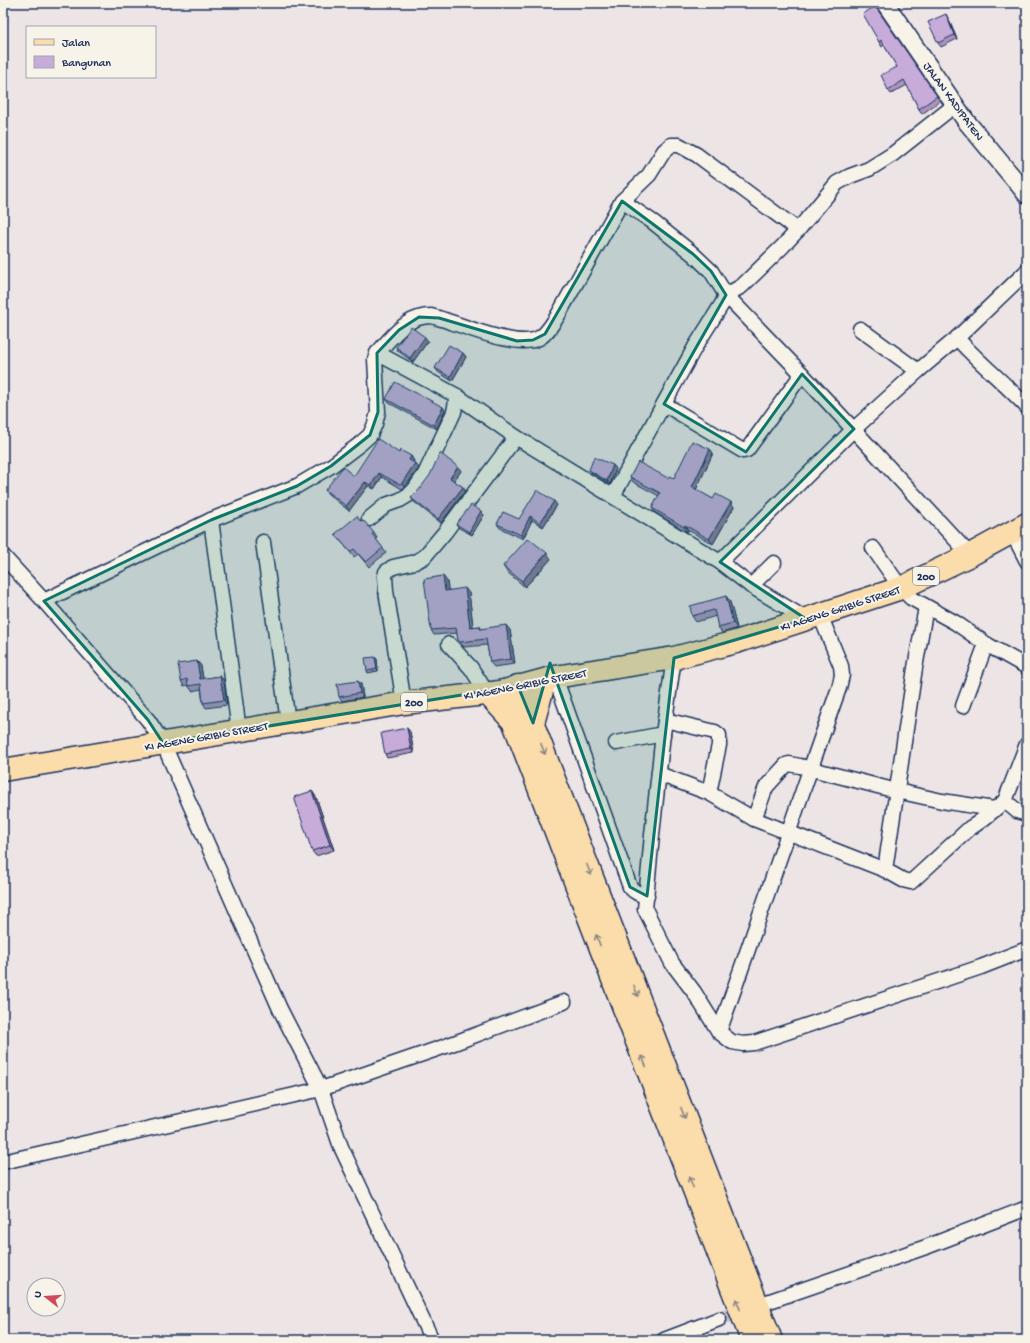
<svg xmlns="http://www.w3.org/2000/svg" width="1030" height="1343" viewBox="0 0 1030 1343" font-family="'Gochi Hand',sans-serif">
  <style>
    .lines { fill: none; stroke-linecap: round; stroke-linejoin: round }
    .minor-tunnel { stroke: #c3c1ca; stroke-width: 14; stroke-dasharray: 14 7; stroke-linecap: butt }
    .minor-casing { stroke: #1b2f5e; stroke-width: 17 }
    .tertiary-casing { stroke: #1b2f5e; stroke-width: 20 }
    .primary-casing { stroke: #1b2f5e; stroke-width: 25 }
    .motorway-casing { stroke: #1b2f5e; stroke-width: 25 }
    .minor { stroke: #f7f3e8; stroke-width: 14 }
    .tertiary { stroke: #f7f3e8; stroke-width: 17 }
    .primary { stroke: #fbdcab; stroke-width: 22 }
    .motorway { stroke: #fbdcab; stroke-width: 22 }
    .wall { fill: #ab94bb; stroke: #1b2f5e }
    .shaded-wall { fill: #8b7899; stroke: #1b2f5e }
    .building { fill: #c7acda; stroke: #1b2f5e }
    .oneway { stroke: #8b8684 }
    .marked { fill: #0f766e; fill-opacity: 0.2; stroke: #0f766e; stroke-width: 3; stroke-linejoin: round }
    .labels { text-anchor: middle; stroke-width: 4; stroke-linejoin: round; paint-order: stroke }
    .shield { fill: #f7f3e8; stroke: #5d6a87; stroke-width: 1 }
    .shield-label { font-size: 11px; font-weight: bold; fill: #1b2f5e }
    .street-label { font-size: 12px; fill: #1b2f5e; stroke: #f7f3e8 }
  </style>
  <rect width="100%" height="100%" fill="#ede5e5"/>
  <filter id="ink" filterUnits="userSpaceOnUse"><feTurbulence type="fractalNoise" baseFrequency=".025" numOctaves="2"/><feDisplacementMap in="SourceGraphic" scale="8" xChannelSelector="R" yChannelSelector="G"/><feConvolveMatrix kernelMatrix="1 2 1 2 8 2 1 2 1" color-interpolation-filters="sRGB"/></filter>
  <g filter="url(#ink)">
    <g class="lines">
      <path class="minor-tunnel" d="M719 1319 748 1309"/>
      <defs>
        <g id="minor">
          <path d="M622 201 653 222 693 254 711 271 726 295 802 374 970 555"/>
          <path d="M860 329 918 371"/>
          <path d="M957 338C979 363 1005 383 1027 407"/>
          <path d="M377 353 457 396 516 437 720 562 751 586 806 619"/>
          <path d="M664 404 743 451 747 450 802 374"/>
          <path d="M613 496 695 347 722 304 726 295 742 286 782 247 798 230 837 183 850 176 869 169 893 154 955 105"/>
          <path d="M369 519 386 505 400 500 410 494 415 489 425 474 454 412 457 396"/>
          <path d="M211 520 239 731"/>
          <path d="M1012 532 1027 561"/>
          <path d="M263 542 288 722"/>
          <path d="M873 548 901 588 911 598 956 623 986 644 1027 667"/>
          <path d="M3 556 44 601 148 720 163 743 280 1009 321 1089 341 1147 432 1340"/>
          <path d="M720 562 854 429 918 371 957 338 1027 271"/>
          <path d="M751 586 774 563"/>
          <path d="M44 601 211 520 297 486 331 466 360 444 370 435 375 424 378 412 375 359C377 352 383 347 388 341 400 328 412 316 431 316 457 322 516 350 539 338 547 334 552 324 557 317L622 201 649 175 664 151 671 145H679L697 155 798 230"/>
          <path d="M449 644 471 668 487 693"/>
          <path d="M674 658 663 734 652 835 645 909 672 963 694 992 719 1032 732 1042 743 1044 754 1043 981 967 1027 949"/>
          <path d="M555 677 630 887C635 893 639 894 647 896"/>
          <path d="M404 703 386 591 385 576 386 572 393 567 415 562 424 557 445 532 516 437"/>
          <path d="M963 706 986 644"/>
          <path d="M665 720 715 732 719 735V745L709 793"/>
          <path d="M616 743 663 734"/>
          <path d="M659 774 709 793 754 819 885 870 903 880 911 882 970 828C983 821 993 810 1005 801L1017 811 1027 814"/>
          <path d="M1005 801 1027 744"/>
          <path d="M754 819 766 787 786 765 789 764 800 766 897 791 942 801 994 809"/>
          <path d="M885 870 915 668 926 607"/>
          <path d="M719 1032C760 917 798 802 839 688L842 675 841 666 820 615"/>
          <path d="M3 1162 321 1089 446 1046 564 1002"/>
          <path d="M764 1303 926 1247 1027 1208"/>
          <path d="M664 1340 719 1319"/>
        </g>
        <path id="tertiary" d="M885 3 966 121 1020 186 1027 195"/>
        <path id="primary" d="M3 770 404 703 485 694 504 691 555 677 674 658 736 642 901 588 970 555 1027 524"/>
        <g id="motorway">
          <path d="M518 686 771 1340"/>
          <path d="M504 691 514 723 752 1340"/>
          <path d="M487 693 511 719"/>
          <path d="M533 723 545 680"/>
        </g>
      </defs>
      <use href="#minor" class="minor-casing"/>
      <use href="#tertiary" class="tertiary-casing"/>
      <use href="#primary" class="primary-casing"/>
      <use href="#motorway" class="motorway-casing"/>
      <use href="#minor" class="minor"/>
      <use href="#tertiary" class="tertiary"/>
      <use href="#primary" class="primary"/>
      <use href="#motorway" class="motorway"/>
    </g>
    <g class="wall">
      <path d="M875 6 940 101 922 114 919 109 907 85 891 94 888 90 897 67 884 45 882 47 879 42Z"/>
      <path d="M948 18 957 39 941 47 938 43Z"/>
      <path d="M428 341 413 362 398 351 396 347Z"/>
      <path d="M463 353 466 357 452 381 438 372 435 368Z"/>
      <path d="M386 399 443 407 445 410 437 429 389 403Z"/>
      <path d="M710 449 713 453 696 490 713 499 734 507 713 544 688 530 687 532 656 513 652 508 659 496 633 482 630 477 668 478H674Z"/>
      <path d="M399 453 411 456 414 461 413 462 419 468 405 487 402 489 382 477 374 489 368 486 349 511 328 494 325 490 354 476Z"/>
      <path d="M613 465 616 469 610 484 592 473 589 470Z"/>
      <path d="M458 467 461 471 454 481 463 487 465 491 441 523 414 502 411 498Z"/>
      <path d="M557 505 543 527 532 520 523 539 500 528 497 524 519 519Z"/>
      <path d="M484 515 472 535 459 528 456 524Z"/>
      <path d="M360 520 374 533 377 538 376 539 386 553 369 567 358 554 354 557 335 534Z"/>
      <path d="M551 559 525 587 507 572 503 566Z"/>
      <path d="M447 581 448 590 469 593 473 627 480 626 481 629 510 630 515 664 494 667 490 662 487 645 464 647 458 640 457 633 434 635 431 630Z"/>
      <path d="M726 596 730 602 737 628 722 633 718 627 716 616 696 622 692 616Z"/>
      <path d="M377 659 378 671 368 673 367 671Z"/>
      <path d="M197 661 201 666 203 679 220 676 224 681 227 705 206 708 203 703 201 689 192 691 188 685 184 686 181 681Z"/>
      <path d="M361 684 363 697 342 701 339 697Z"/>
      <path d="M407 728 410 732 414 753 387 758 385 754Z"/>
      <path d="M312 791 316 797 334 850 316 856 312 851Z"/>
    </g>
    <g class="shaded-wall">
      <path d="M946 14 948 18 957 39 954 35Z"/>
      <path d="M425 337 428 341 413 362 410 358Z"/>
      <path d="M463 353 466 357 452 381 450 377Z"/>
      <path d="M443 407 445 410 437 429 434 425Z"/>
      <path d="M710 449 713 453 695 492 692 487Z"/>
      <path d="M411 456 414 461 412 464 409 460Z"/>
      <path d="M415 463 419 468 405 487 402 483Z"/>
      <path d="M613 465 616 469 610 484 607 481Z"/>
      <path d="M458 467 461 471 453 482 450 478Z"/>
      <path d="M379 473 382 477 374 489 371 485Z"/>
      <path d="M365 482 368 486 349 511 346 506Z"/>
      <path d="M463 487 465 491 441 523 438 519Z"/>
      <path d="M554 501 557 505 543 527 540 523Z"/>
      <path d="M731 502 734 507 713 544 709 539Z"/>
      <path d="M481 511 484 515 472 535 469 532Z"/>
      <path d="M530 516 532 520 523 539 521 535Z"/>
      <path d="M685 525 688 530 687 532 684 527Z"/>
      <path d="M547 553 551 559 525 587 522 581Z"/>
      <path d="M443 576 447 581 449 596 445 591Z"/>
      <path d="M465 588 469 593 474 633 470 627Z"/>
      <path d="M726 596 730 602 737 628 733 623Z"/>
      <path d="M506 625 510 630 515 664 511 659Z"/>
      <path d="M375 657 377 659 378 671 377 669Z"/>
      <path d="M197 661 201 666 204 684 200 679Z"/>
      <path d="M220 676 224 681 227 705 224 700Z"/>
      <path d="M358 681 361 684 363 697 360 693Z"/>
      <path d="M407 728 410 732 414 753 411 749Z"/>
      <path d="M312 791 316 797 334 850 330 845Z"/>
    </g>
    <g class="building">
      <path d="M875 6 937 96 919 109 904 80 888 90 881 75 897 67 881 40 879 42 863 14Z"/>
      <path d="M946 14 954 35 938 43 928 22Z"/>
      <path d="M411 327 425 337 410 358 396 347Z"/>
      <path d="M449 345 463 353 450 377 435 368Z"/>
      <path d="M395 382 443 407 434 425 386 399Z"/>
      <path d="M378 439 399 453 400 450 411 456 409 460 415 463 402 483 399 484 379 473 371 485 365 482 346 506 325 490 343 467 354 476Z"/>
      <path d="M692 441 710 449 692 487 713 499 716 494 731 502 709 539 685 525 684 527 652 508 660 493 630 477 638 462 668 478 669 476 674 478Z"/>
      <path d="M440 453 458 467 450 478 463 487 438 519 411 498 419 490 430 475Z"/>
      <path d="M594 457 613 465 607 481 589 470Z"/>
      <path d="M537 490 554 501 540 523 530 516 521 535 497 524 503 512 519 519Z"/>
      <path d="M471 505 481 511 469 532 456 524Z"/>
      <path d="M357 516 359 520 365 522 374 533 372 534 383 548 366 562 354 549 350 552 335 534Z"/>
      <path d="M528 538 547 553 522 581 503 566Z"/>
      <path d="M443 576 445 591 465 588 470 627 480 626V629L506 625 511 659 490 662 486 639 460 642 458 640 456 628 431 630 424 579Z"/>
      <path d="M726 596 733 623 718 627 714 610 692 616 690 606Z"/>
      <path d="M375 657 377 669 367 671 365 658Z"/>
      <path d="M197 661 200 679 220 676 224 700 203 703 201 684 188 686 187 679 181 681 178 664Z"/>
      <path d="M358 681 360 693 339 697 337 684Z"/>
      <path d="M407 728 411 749 385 754 381 733Z"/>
      <path d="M312 791 330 845 312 851 294 797Z"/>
    </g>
    <defs><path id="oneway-shaft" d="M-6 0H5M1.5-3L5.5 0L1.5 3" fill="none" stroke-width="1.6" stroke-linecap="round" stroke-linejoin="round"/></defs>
    <g class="oneway">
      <use href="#oneway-shaft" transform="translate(543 749) rotate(69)"/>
      <use href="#oneway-shaft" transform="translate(589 870) rotate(69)"/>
      <use href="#oneway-shaft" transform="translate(598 940) rotate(-111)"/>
      <use href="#oneway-shaft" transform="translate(636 991) rotate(69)"/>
      <use href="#oneway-shaft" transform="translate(644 1061) rotate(-111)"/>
      <use href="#oneway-shaft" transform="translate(683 1113) rotate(69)"/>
      <use href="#oneway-shaft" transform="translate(691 1182) rotate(-111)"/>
      <use href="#oneway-shaft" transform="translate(738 1304) rotate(-111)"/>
    </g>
  </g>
  <path class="marked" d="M622 201 693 254 711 271 726 295 664 404 746 452 802 374 854 429 720 562 806 619 674 658 647 896 630 887 550 663 533 723 518 686 163 743 148 720 44 601 211 520 297 486 331 466 370 435 378 412 377 353 399 330 419 317 439 318 517 341 533 340 545 334Z"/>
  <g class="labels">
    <g class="shield">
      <rect x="913" y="567" width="26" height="18" rx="3"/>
      <rect x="401" y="693" width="26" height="18" rx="3"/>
    </g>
    <g class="shield-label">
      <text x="926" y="580">200</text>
      <text x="414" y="706">200</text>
    </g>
    <g class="street-label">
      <text transform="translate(954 101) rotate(54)" y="4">JALAN KADIPATEN</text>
      <text transform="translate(840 608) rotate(-18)" y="4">KI AGENG GRIBIG STREET</text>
      <text transform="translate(525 684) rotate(-11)" y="4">KI AGENG GRIBIG STREET</text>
      <text transform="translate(206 736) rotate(-10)" y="4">KI AGENG GRIBIG STREET</text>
    </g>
  </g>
  <rect width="1030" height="1343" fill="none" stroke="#f7f3e8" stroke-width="16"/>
  <rect x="8" y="8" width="1014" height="1327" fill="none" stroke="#1b2f5e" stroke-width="1.5" filter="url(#ink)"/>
  <rect x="26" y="26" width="130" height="52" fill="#f7f3e8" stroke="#9fa5b1"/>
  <rect x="34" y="39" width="20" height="6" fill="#fbdcab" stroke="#9fa5b1"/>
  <text x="62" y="46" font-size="12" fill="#1b2f5e">Jalan</text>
  <rect x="34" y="56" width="20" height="12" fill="#c7acda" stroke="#9fa5b1"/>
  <text x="62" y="66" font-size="12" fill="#1b2f5e">Bangunan</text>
  <g transform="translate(46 1297) rotate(287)"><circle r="19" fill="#f7f3e8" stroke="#9fa5b1"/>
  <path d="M0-3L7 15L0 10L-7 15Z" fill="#d1495b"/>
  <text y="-6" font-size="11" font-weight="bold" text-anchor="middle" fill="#1b2f5e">U</text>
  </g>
</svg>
